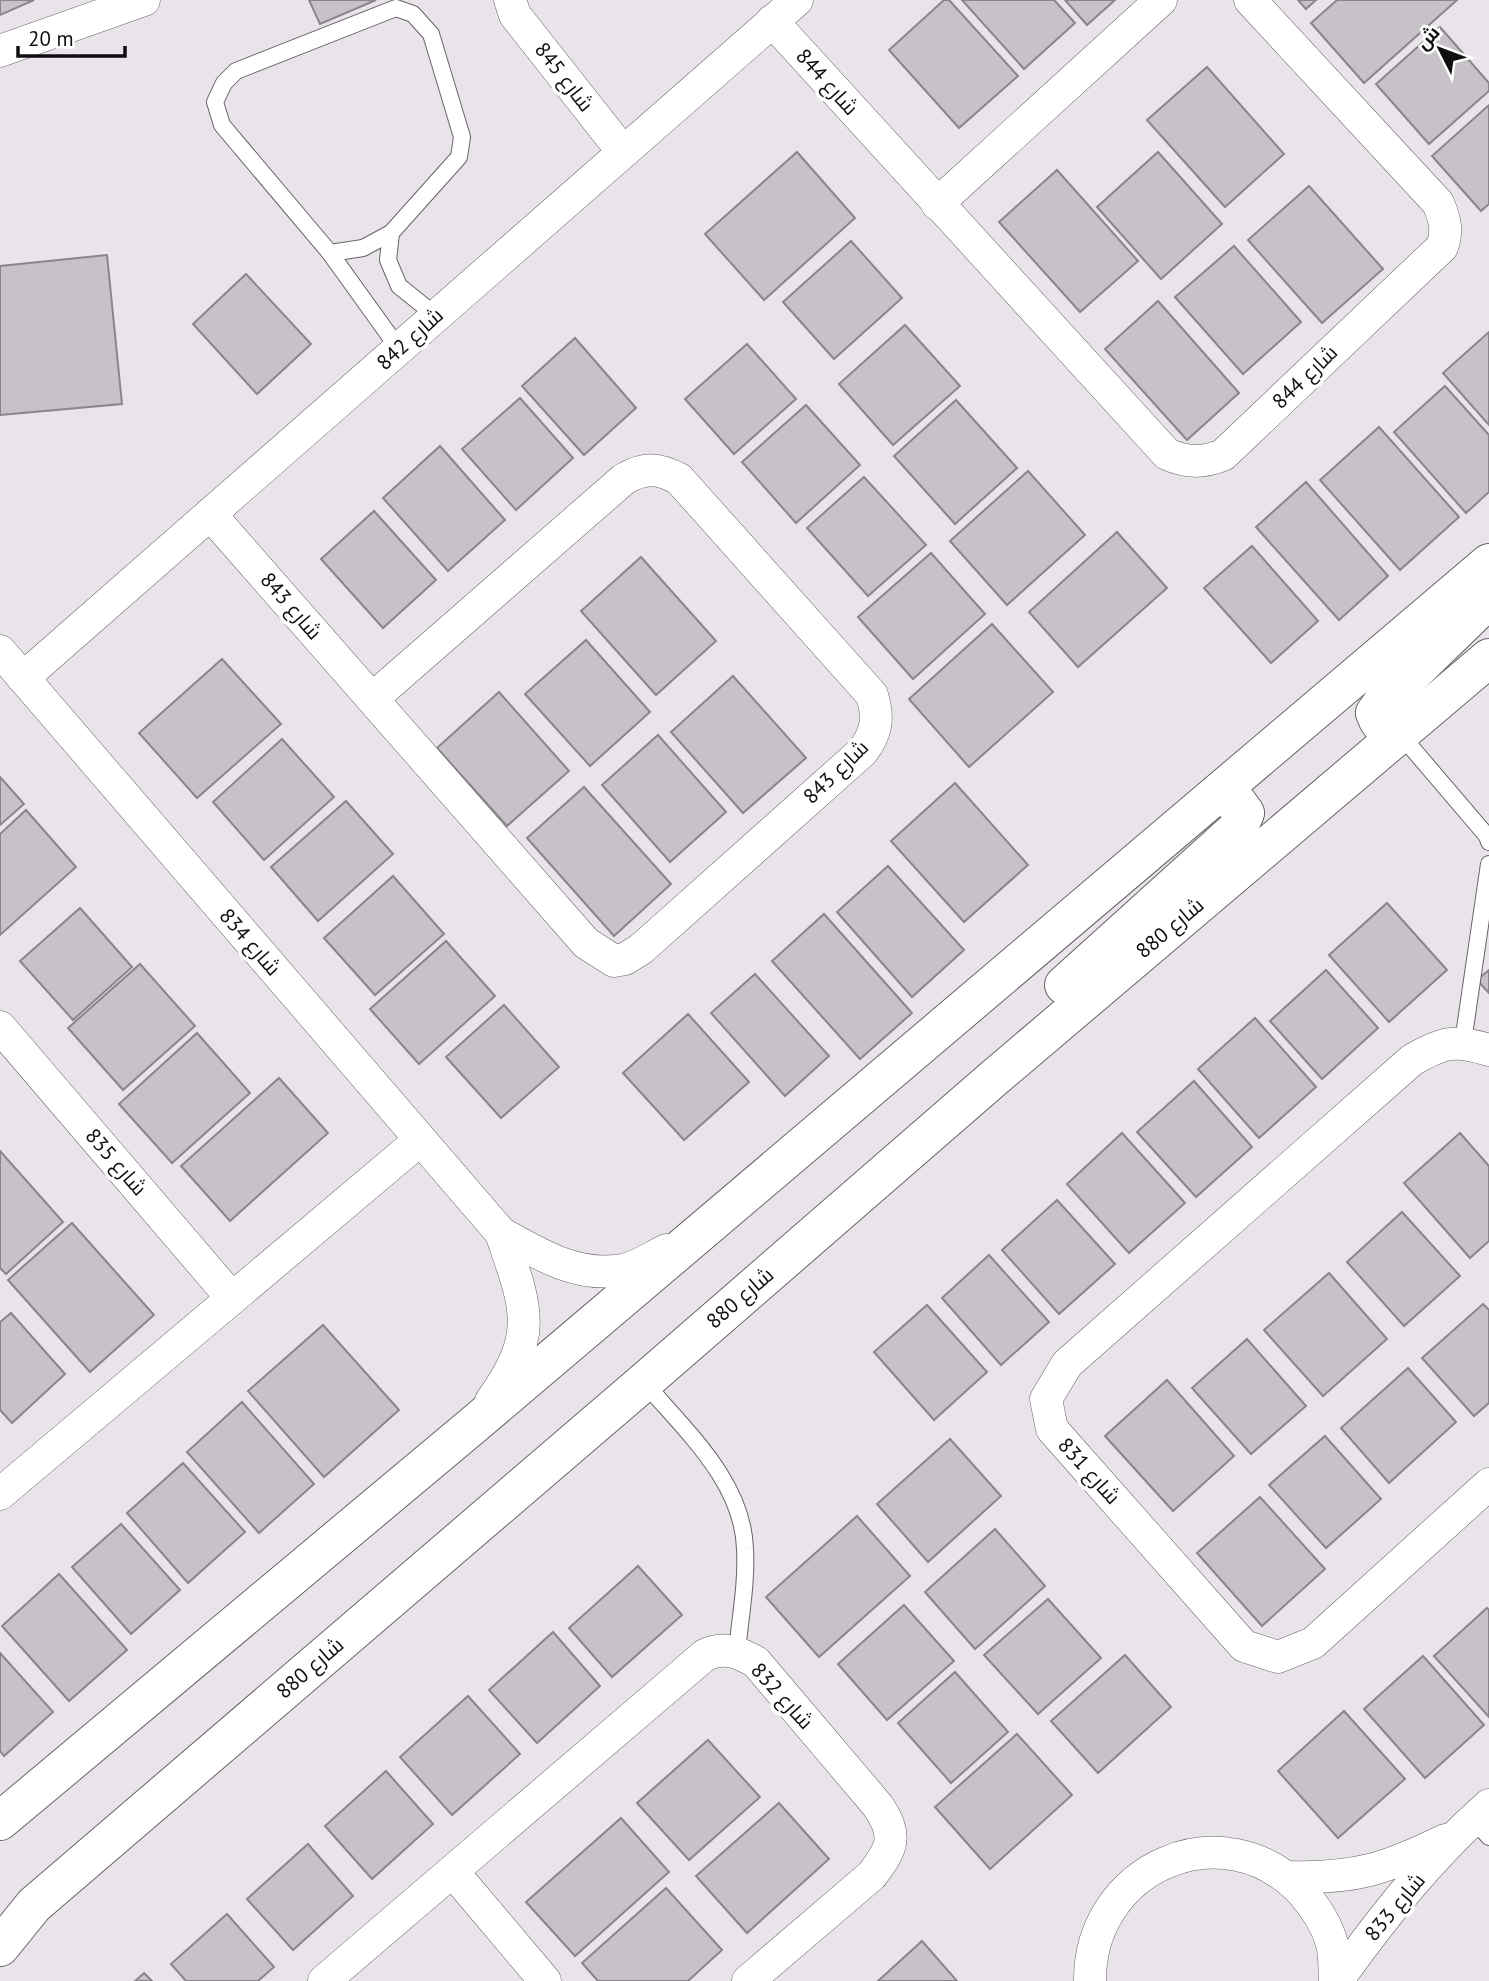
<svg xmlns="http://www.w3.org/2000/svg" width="1489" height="1981" viewBox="0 0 1489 1981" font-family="'PT Sans',Cairo,sans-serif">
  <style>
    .building { fill: #c7c2c7; stroke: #8a858b; stroke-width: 2 }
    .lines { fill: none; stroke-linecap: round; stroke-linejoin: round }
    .service-casing { stroke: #686368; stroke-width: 18 }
    .minor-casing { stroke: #686368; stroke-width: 33 }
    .tertiary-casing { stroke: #686368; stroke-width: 40 }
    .service { stroke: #fff; stroke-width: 16 }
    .minor { stroke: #fff; stroke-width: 32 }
    .tertiary { stroke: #fff; stroke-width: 38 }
    .labels { text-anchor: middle; stroke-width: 7; stroke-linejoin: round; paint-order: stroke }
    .street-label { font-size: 21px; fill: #100e10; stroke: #fff }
  </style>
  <rect width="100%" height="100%" fill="#e9e4ea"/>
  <g class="building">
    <path d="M0 0H34L0 15Z"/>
    <path d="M309 0H376L320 24Z"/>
    <path d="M944 0H949L1018 76 959 128 889 50Z"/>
    <path d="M962 0H1054L1075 23 1024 69Z"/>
    <path d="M1065 0H1115L1087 25Z"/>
    <path d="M1298 0H1316L1306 9Z"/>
    <path d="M1337 0H1457L1364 83 1311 23Z"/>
    <path d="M1440 27 1489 83V91L1429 144 1376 84Z"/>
    <path d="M1207 67 1284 154 1225 207 1147 120Z"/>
    <path d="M1489 105V204L1481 211 1432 156Z"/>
    <path d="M797 152 855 218 764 300 705 234Z"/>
    <path d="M1158 152 1222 224 1161 279 1097 207Z"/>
    <path d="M1057 170 1138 261 1080 312 999 222Z"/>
    <path d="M1309 186 1383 269 1322 323 1248 240Z"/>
    <path d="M851 241 902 298 834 359 783 302Z"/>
    <path d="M1234 246 1301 322 1243 374 1175 297Z"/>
    <path d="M107 255 122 404 0 415V266Z"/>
    <path d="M246 274 311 344 257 394 193 324Z"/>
    <path d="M1158 301 1239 393 1187 440 1105 349Z"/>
    <path d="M905 325 960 386 893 445 839 384Z"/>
    <path d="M1489 332V425L1443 373Z"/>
    <path d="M575 338 636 408 584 455 522 386Z"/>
    <path d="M747 344 796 399 734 454 685 399Z"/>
    <path d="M1445 386 1489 435V492L1466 513 1394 432Z"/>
    <path d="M520 398 573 458 516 510 462 449Z"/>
    <path d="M956 400 1017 468 955 524 894 456Z"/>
    <path d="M806 405 860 465 796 523 742 462Z"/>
    <path d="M1379 427 1459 517 1400 570 1320 480Z"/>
    <path d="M440 446 505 520 448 571 383 498Z"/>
    <path d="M1028 471 1085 535 1007 605 950 541Z"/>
    <path d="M864 477 926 545 868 596 807 528Z"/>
    <path d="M1306 482 1388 576 1339 620 1256 527Z"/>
    <path d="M374 511 436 580 383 628 321 559Z"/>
    <path d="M1117 532 1167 588 1078 667 1029 612Z"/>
    <path d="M1252 546 1318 621 1271 663 1204 588Z"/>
    <path d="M931 553 985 614 913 679 858 617Z"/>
    <path d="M641 557 716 641 656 695 581 611Z"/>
    <path d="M992 624 1053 692 969 767 909 699Z"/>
    <path d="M586 640 650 712 590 766 525 694Z"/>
    <path d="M222 659 281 724 197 798 139 733Z"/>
    <path d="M733 676 806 758 743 813 671 732Z"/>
    <path d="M499 692 569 771 507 826 437 748Z"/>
    <path d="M658 735 726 812 670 862 602 785Z"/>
    <path d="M282 739 334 797 264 860 213 802Z"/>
    <path d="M0 777 24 804 0 825Z"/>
    <path d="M955 783 1028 865 964 922 891 841Z"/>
    <path d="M584 787 671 884 614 936 527 838Z"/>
    <path d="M346 801 393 854 318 921 271 867Z"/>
    <path d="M26 810 76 867 0 935V834Z"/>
    <path d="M888 866 964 950 912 997 837 912Z"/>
    <path d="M393 876 444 934 375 995 324 938Z"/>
    <path d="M1387 903 1447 970 1389 1022 1329 955Z"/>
    <path d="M80 908 132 967 73 1020 20 961Z"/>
    <path d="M824 914 912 1013 860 1059 772 961Z"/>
    <path d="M446 941 495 996 419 1064 370 1009Z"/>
    <path d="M140 964 195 1026 123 1090 68 1028Z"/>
    <path d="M1326 970 1378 1028 1322 1079 1270 1021Z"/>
    <path d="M1489 970V993L1477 980Z"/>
    <path d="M755 974 829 1056 785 1096 711 1013Z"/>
    <path d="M504 1005 559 1067 501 1118 446 1057Z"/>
    <path d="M688 1014 749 1082 684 1140 623 1073Z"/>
    <path d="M1255 1018 1316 1087 1259 1138 1198 1069Z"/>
    <path d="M197 1033 250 1093 172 1163 119 1104Z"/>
    <path d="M279 1078 328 1133 230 1221 181 1166Z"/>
    <path d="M1194 1081 1252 1147 1196 1197 1137 1132Z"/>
    <path d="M1122 1133 1185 1203 1129 1253 1067 1184Z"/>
    <path d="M1460 1133 1489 1166V1241L1470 1258 1404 1183Z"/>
    <path d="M0 1151 63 1222 6 1274 0 1268Z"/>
    <path d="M1057 1200 1115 1264 1059 1314 1002 1250Z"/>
    <path d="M1402 1212 1460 1276 1404 1326 1347 1262Z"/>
    <path d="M72 1223 154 1315 90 1372 8 1280Z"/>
    <path d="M989 1255 1049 1322 1001 1365 942 1298Z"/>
    <path d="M1329 1273 1387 1339 1323 1396 1264 1330Z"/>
    <path d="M1483 1304 1489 1310V1403L1474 1416 1422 1358Z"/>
    <path d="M927 1305 987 1372 934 1420 874 1352Z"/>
    <path d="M11 1313 65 1374 12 1423 0 1410V1322Z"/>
    <path d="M323 1325 399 1410 324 1477 248 1391Z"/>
    <path d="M1247 1339 1306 1406 1251 1454 1192 1388Z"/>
    <path d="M1408 1368 1456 1422 1389 1483 1341 1428Z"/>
    <path d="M1167 1380 1234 1456 1173 1511 1105 1436Z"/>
    <path d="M242 1402 314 1484 259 1533 187 1452Z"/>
    <path d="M1325 1436 1381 1499 1326 1548 1269 1485Z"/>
    <path d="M950 1439 1001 1496 928 1562 877 1504Z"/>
    <path d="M183 1463 245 1532 188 1583 127 1513Z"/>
    <path d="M1260 1497 1325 1569 1262 1626 1197 1553Z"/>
    <path d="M857 1516 910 1576 819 1657 766 1597Z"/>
    <path d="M121 1524 180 1590 131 1634 72 1567Z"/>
    <path d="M995 1529 1045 1586 975 1649 925 1592Z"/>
    <path d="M638 1566 682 1615 612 1677 569 1628Z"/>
    <path d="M59 1574 127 1650 69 1701 2 1626Z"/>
    <path d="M1048 1599 1101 1658 1038 1714 984 1655Z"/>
    <path d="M904 1605 954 1661 887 1720 838 1664Z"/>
    <path d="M1487 1608 1489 1610V1717L1434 1656Z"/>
    <path d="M553 1632 600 1686 537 1743 489 1690Z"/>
    <path d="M0 1653 53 1712 4 1756 0 1751Z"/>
    <path d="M1125 1655 1171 1707 1098 1773 1051 1721Z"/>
    <path d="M1423 1656 1484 1725 1425 1778 1364 1709Z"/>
    <path d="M955 1672 1008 1732 951 1783 898 1723Z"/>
    <path d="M468 1696 520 1754 452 1815 400 1757Z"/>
    <path d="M1344 1711 1405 1779 1338 1838 1278 1771Z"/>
    <path d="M1017 1734 1072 1795 990 1869 935 1807Z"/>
    <path d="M708 1740 760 1797 689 1860 637 1803Z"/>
    <path d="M386 1771 433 1824 372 1879 325 1826Z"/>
    <path d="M779 1803 829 1859 747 1933 696 1876Z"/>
    <path d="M621 1818 669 1872 575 1956 526 1902Z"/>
    <path d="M308 1844 353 1896 293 1950 247 1899Z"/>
    <path d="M666 1888 722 1950 688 1981H598L582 1963Z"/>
    <path d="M227 1914 274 1967 258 1981H186L171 1964Z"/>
    <path d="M922 1941 957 1981H878Z"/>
    <path d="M144 1973 152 1981H135Z"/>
  </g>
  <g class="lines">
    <defs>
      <g id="service">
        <path d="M330 253 363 248 391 233"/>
        <path d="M399 349 330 253 222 125 215 102 224 83 236 71 396 8 413 14 431 34 462 137 459 157 391 233 388 260 399 286 435 315"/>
        <path d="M1400 734 1487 836 1489 842"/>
        <path d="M1463 1042 1489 864"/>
        <path d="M644 1382C685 1431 743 1481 745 1549 747 1583 740 1618 737 1652"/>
        <path d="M1473 1819 1489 1837"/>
      </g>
      <g id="minor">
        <path d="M510 0 515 15 623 152"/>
        <path d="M772 21 1167 454C1187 463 1203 463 1223 455L1442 247C1448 231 1445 219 1438 203L1250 0"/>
        <path d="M0 51 144 0"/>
        <path d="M937 204 1161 0"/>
        <path d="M210 514 586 943 614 961 625 959 641 949 862 752C877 733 879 718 872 695L679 479C659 468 645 467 624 479L372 699"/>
        <path d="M0 651 501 1233C539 1254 577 1278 622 1270 637 1268 653 1256 667 1250"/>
        <path d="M23 678 797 0"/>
        <path d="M0 1027 231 1297"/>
        <path d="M1489 1050C1455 1039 1443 1042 1412 1060L1067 1364 1046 1399 1052 1429 1244 1646 1278 1657 1313 1643 1489 1484"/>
        <path d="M491 1401C540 1333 526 1307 501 1233"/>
        <path d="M0 1494 420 1140"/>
        <path d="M453 1872 545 1981"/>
        <path d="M1288 1877C1354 1879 1386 1869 1445 1840"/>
        <path d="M324 1981 705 1655C724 1646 738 1652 756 1662L878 1806C898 1836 893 1847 872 1875L748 1981"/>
        <path d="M1090 1981C1089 1867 1224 1808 1303 1893 1315 1907 1327 1925 1332 1944 1335 1955 1334 1969 1335 1981"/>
        <path d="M1337 1981C1382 1918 1431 1856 1489 1805"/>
      </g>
      <g id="tertiary">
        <path d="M1400 734C1386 730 1380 727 1375 713L1382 703 1489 599"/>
        <path d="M1064 985 1239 827 1245 813 1237 802 1216 795"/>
        <path d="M0 1821 471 1427 1489 563"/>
        <path d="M0 1947 34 1905 644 1382 994 1078 1489 658"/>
      </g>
    </defs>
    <use href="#service" class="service-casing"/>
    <use href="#minor" class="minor-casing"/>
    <use href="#tertiary" class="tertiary-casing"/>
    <use href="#service" class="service"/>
    <use href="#minor" class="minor"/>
    <use href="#tertiary" class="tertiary"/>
  </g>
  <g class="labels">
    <g class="street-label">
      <text transform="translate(564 77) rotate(52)" y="7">شارع 845</text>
      <text transform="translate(827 82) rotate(48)" y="7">شارع 844</text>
      <text transform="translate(410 339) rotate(-42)" y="7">شارع 842</text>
      <text transform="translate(1305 377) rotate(-44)" y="7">شارع 844</text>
      <text transform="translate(291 606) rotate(49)" y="7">شارع 843</text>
      <text transform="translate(836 772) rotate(-44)" y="7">شارع 843</text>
      <text transform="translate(1170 928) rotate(-40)" y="7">شارع 880</text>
      <text transform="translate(250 942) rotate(49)" y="7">شارع 834</text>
      <text transform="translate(116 1162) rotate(49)" y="7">شارع 835</text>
      <text transform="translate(740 1298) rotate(-41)" y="7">شارع 880</text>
      <text transform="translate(1089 1471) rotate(48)" y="7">شارع 831</text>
      <text transform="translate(310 1668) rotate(-41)" y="7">شارع 880</text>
      <text transform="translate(782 1696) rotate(48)" y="7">شارع 832</text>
      <text transform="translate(1395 1907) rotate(-50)" y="7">شارع 833</text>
    </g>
  </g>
  <g transform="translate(1440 49) rotate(312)" stroke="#ffffff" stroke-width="5" paint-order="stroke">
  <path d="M0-5L12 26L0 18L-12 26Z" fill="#100e10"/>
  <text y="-10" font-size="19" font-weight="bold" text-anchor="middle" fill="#100e10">ش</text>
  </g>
  <path d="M18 46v10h107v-10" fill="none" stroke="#100e10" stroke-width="3.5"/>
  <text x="28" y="46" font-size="21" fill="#100e10" stroke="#ffffff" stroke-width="5" paint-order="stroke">20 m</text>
</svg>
